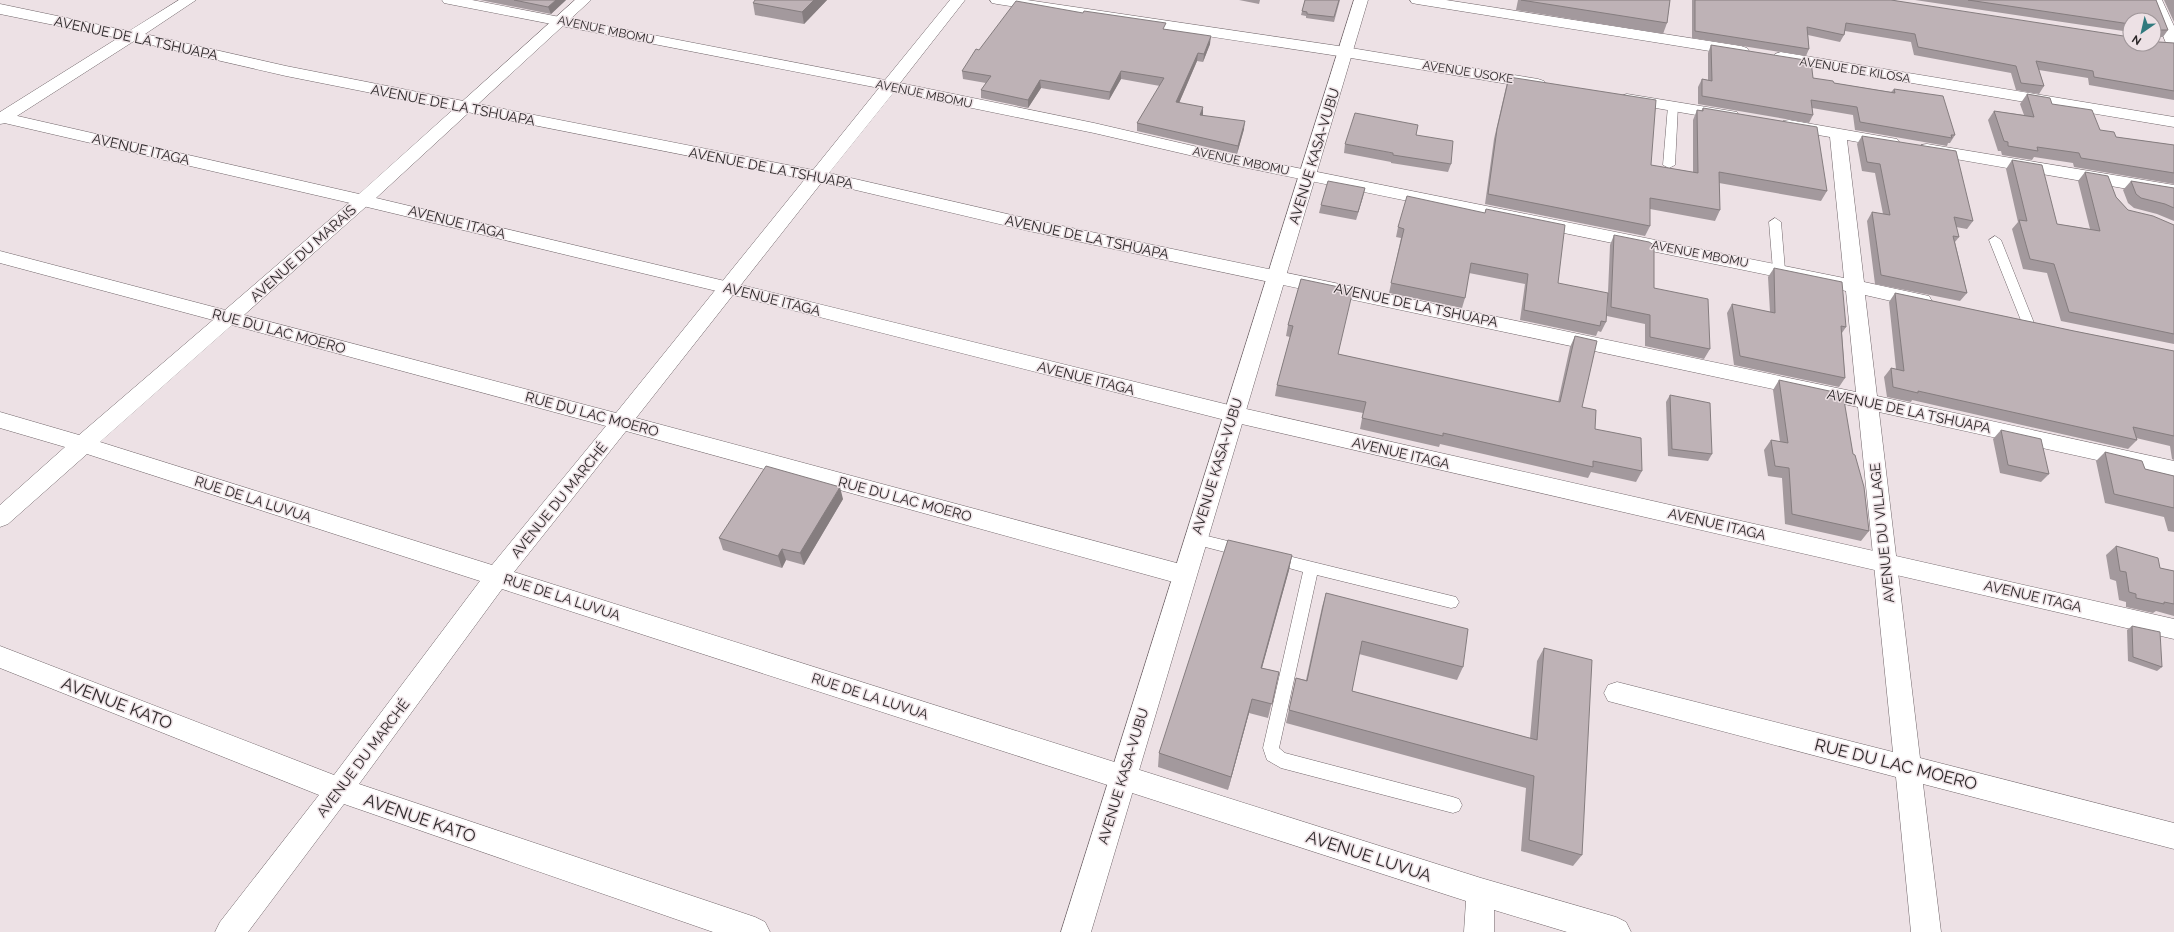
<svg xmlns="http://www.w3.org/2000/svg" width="2174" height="932" viewBox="0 0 2174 932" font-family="Raleway,sans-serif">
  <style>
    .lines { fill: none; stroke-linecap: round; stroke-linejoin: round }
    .lane-casing { stroke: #71666a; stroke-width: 1 }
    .street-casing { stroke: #71666a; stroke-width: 1 }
    .secondary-casing { stroke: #71666a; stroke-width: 1 }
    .primary-casing { stroke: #71666a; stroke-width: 1 }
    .lane { fill: #fff; fill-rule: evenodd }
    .street { fill: #fff; fill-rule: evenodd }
    .secondary { fill: #fff; fill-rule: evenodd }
    .primary { fill: #fff; fill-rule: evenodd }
    .wall { fill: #a3999d }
    .shaded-wall { fill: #857d7f }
    .building { fill: #beb2b6; stroke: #857d7f }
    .labels { text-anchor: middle; stroke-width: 3; stroke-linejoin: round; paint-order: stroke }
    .far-street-label { font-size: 12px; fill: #2c2829; stroke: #ede1e5 }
    .street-label { font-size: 14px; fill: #2c2829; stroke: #ede1e5 }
    .near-street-label { font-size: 17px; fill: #2c2829; stroke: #ede1e5 }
  </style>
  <rect width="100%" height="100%" fill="#ede1e5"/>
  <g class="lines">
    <defs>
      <g id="lane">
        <path d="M1673 103 1678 106 1675 165 1669 168 1663 165 1668 106Z"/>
        <path d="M1775 218 1781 222 1785 270 1779 274 1773 270 1769 222Z"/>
        <path d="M1995 236 2001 240 2034 323 2032 326H2024L2022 323 1989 240Z"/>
        <path d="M1195 533 1244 545 1249 547 1251 551 1249 555 1244 557 1190 543 1188 539 1190 535Z"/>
        <path d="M1272 552 1456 597 1459 602 1456 607 1451 608 1317 575 1279 748 1285 753 1453 797 1459 799 1462 805 1459 811 1453 813 1281 768 1267 760 1263 748 1303 572 1267 562 1265 558 1267 554Z"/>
      </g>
      <g id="street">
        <path d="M179 0H196L145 34 286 66 813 170 879 88 449 4 444 3 442 0H472L885 80 950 0H965L900 83 1094 123 1228 154 1844 278 1830 137 1783 129 1781 125 1783 121 1789 120 1897 139 1900 143 1897 147 1891 148 1847 140 1864 282 1929 296 1932 301 1929 306 1922 308 1865 295 1877 396 2174 461V477L1879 412 1920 758 2174 823V849L1923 784 1941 932H1911L1896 777 1608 701 1604 693 1608 685 1617 682 1893 752 1858 407 1029 231 822 182 636 418 1184 565 1192 568 1196 575 1192 582 1184 585 626 431 514 572 1481 878 1616 917 1626 922 1631 932H1567L1494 910V932H1464L1466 901 502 589 359 784 755 917 765 922 770 932H713L344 804 248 932H215L220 922 319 795 0 668V646L334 775 480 581 87 454 8 524 0 527V505L65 447 0 428V412L79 435 213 320 0 263V251L225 310 357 196 363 194 369 196 372 200 369 204 244 315 616 413 805 179 286 76 134 41 6 123 0 124V112L118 38 0 14V4L129 31ZM894 92 1094 133 1228 164 1846 291 1856 392 1029 219 829 173ZM232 325 606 426 492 565 100 442Z"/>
        <path d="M990 0H1027L1345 47 1538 79 1544 81 1546 84 1544 87 1538 89 1345 57 997 4 992 3Z"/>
        <path d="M1410 0H1446L1741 46 1747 48 1749 51 1747 54 1741 56 1417 4 1412 3Z"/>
        <path d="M2148 0H2162L2174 26V48L2168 46 2166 43Z"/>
        <path d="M1781 52 2174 117V127L1775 60 1773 57 1775 54Z"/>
        <path d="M1627 94 1731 111 1737 112 1739 116 1737 120 1731 121 1621 102 1619 99 1621 96Z"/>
        <path d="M1927 144 2174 185V197L1921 153 1918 149 1921 145Z"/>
      </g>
      <path id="secondary" d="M575 0H591L376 198 729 282 1233 406 2174 619V639L1233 422 729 294 363 206 0 122V112L359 194Z"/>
      <path id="primary" d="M1354 0H1368L1091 932H1061Z"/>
    </defs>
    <use href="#lane" class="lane-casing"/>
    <use href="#street" class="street-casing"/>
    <use href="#secondary" class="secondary-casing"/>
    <use href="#primary" class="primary-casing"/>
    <use href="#lane" class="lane"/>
    <use href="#street" class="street"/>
    <use href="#secondary" class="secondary"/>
    <use href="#primary" class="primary"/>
  </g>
  <g class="wall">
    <path d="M480 0H566L551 14Z"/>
    <path d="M827 0 804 24 755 15 753 3Z"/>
    <path d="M1239 0H1260L1259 4Z"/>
    <path d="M1305 0H1340L1334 22 1306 18V16L1301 15Z"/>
    <path d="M1518 0H1670L1667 23 1663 34 1516 10Z"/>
    <path d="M1692 0H1891L2154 44 2130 20V32L1915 0H2156L2168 30 2163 37H2157L2155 39 2159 42 2174 43V100L2089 85 2088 78 2039 70 2044 86 2039 94 2016 90 2011 73 1914 55 1911 42 1845 31 1844 35 1840 42 1808 35 1809 49 1806 56 1692 38Z"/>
    <path d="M2164 0H2174V22Z"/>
    <path d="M1166 29 1210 44 1203 62 1197 61 1179 103 1203 115 1244 129 1237 154 1137 131V123L1160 86 1121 79 1109 100 1041 88 1028 108 981 98V90L986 83 963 79 962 71 979 50Z"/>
    <path d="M1711 45 1813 78 1834 83 1891 92 1894 89 1955 135 1950 143H1948L1947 146 1855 130 1853 115 1812 108 1813 115 1809 123 1698 104V87L1702 79 1708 80V53Z"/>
    <path d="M1509 77 1651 165 1693 172V120L1697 110 1701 111 1703 108 1827 191 1821 201 1719 183 1720 210 1715 221 1650 209V226L1645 236 1485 204 1494 139 1506 87Z"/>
    <path d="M2027 94 2052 104 2100 130 2116 137 2174 145V184L2074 167 2073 163 2034 157 2032 160 2002 155 2001 151H1998L1988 120 1994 111 2024 115 2020 104Z"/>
    <path d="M1862 136 1973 221 1967 229 1956 227 1959 237 1955 242 1967 293 1960 301 1875 284 1867 221 1872 212 1883 214 1875 173 1862 171 1857 144Z"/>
    <path d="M1345 144 1451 164 1448 172 1391 163V162L1344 153Z"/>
    <path d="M2012 160 2057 224 2090 229 2078 181 2085 172 2116 197 2128 210 2174 225V344L2061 321 2047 273 2023 269 2012 229 2018 222 2006 169Z"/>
    <path d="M2131 181 2174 188V221L2157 214 2134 208 2128 203 2123 190Z"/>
    <path d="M1365 188 1356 220 1319 213 1321 205Z"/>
    <path d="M1486 209 1558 283 1606 322 1601 332 1598 331 1596 336 1520 320 1525 284 1469 273 1465 298 1462 308 1389 293 1401 238 1396 237 1398 227 1485 213Z"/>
    <path d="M1614 235 1654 288 1710 349 1704 359 1645 346V324L1607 316 1610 245Z"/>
    <path d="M1774 268 1846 327 1842 333 1845 378 1839 387 1734 365 1727 313 1732 304 1770 312 1768 277Z"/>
    <path d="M1301 279 1338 354 1558 402 1570 347 1575 336 1582 407 1595 429 1642 471 1636 482 1591 472 1588 478 1440 444 1439 447 1360 429 1363 413 1275 396 1277 385 1290 337 1286 336 1288 325Z"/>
    <path d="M1895 293 2074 331 2174 351V460L2172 459 2170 446 2136 438 2137 440 2128 449 1912 400 1911 402 1887 397 1884 377 1891 368 1896 369 1889 302Z"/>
    <path d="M1779 380 1853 454 1869 531 1861 541 1785 524 1782 478 1768 476 1764 450 1771 440 1780 442 1773 390Z"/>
    <path d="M1670 395 1712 454 1708 461 1668 456 1666 402Z"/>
    <path d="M2001 430 2049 474 2041 482 2000 473 1993 439Z"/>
    <path d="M2105 452 2145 469 2174 476V532L2168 531 2164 517 2105 503 2096 461Z"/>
    <path d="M843 499 804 565 786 560 782 568 723 550 719 538Z"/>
    <path d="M2116 546 2160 568 2174 571V616L2156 611 2153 613 2126 607V602L2119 600 2116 581 2110 579 2106 555Z"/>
    <path d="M1292 555 1289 570 1262 668 1279 672 1268 718 1249 713 1228 790 1158 767 1159 753Z"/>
    <path d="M1326 593 1463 667 1457 680 1359 654 1352 691 1530 738 1537 661 1544 648 1582 855 1573 866 1521 851 1526 788 1286 723 1296 678 1306 680 1322 607Z"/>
    <path d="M2132 626 2162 667 2157 671 2128 661 2127 630Z"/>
  </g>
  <g class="shaded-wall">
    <path d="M556 0H566L551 14 548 7Z"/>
    <path d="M814 0H827L804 24 802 12Z"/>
    <path d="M2158 35 2154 40V36Z"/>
    <path d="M1211 36 1210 44 1203 62 1204 54Z"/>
    <path d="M1198 53 1197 61 1176 110V102Z"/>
    <path d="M1121 71V79L1109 100 1110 92Z"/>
    <path d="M1040 80 1041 88 1028 108V100Z"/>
    <path d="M1203 107V115H1200Z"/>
    <path d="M1245 121 1244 129 1237 154 1238 146Z"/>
    <path d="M1365 188 1363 197 1356 220 1358 212Z"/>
    <path d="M840 487 843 499 804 565 800 553Z"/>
    <path d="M782 549 786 560 782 568 778 556Z"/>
    <path d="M1292 555 1289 570 1258 682 1261 668Z"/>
    <path d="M1252 699 1249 713 1228 790 1231 777Z"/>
  </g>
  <g class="building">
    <path d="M514 0H556L548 7Z"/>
    <path d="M755 0H814L802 12 753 3Z"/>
    <path d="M1305 0H1339L1334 17 1307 14V12L1302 11Z"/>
    <path d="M1521 0H1670L1667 23Z"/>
    <path d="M1695 0H1891L2130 37V44H2154V39L2159 42 2174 43V91L2094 77 2093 71 2036 61 2044 86 2021 83 2016 66 1918 47 1915 34 1846 23 1844 35 1807 27 1809 49 1695 31Z"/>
    <path d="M1968 0H2156L2168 30H2158V35L2154 36V20H2130V24Z"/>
    <path d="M1016 1 1083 13 1084 11 1166 23 1163 29 1211 36 1204 54 1198 53 1176 102 1203 107 1200 115 1245 121 1238 146 1137 123 1164 78 1121 71 1110 92 1040 80 1028 100 981 90 991 76 962 71 976 49 979 50Z"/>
    <path d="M1711 45 1811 61 1813 78 1833 81 1834 83 1895 93 1894 89 1943 96 1955 135H1951L1952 138 1860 122 1857 107 1811 100 1813 115 1702 96V79L1712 81Z"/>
    <path d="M1509 77 1656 100 1651 165 1698 173 1697 110 1703 111V108L1817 127 1827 191 1719 172 1720 210 1650 198V226L1488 194 1497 129Z"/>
    <path d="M2027 94 2050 98 2052 104 2092 110 2100 130 2114 132 2116 137 2174 145V173L2081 158 2079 153 2037 147 2038 151 2008 146V142L2004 141 1994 111 2034 117Z"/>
    <path d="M1355 113 1418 125 1416 135 1453 141 1451 164 1393 155V153L1345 144Z"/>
    <path d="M1862 136 1956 151 1973 221 1954 217 1959 237 1953 236 1967 293 1881 275 1872 212 1890 215 1880 164 1867 162Z"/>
    <path d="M2012 160 2042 165 2057 224 2100 231 2085 172 2108 176 2116 197 2128 210 2153 216 2174 225V334L2069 312 2054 264 2030 259 2019 220 2027 221Z"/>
    <path d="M1328 181 1365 188 1358 212 1321 205Z"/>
    <path d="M2131 181 2174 188V208L2165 204 2141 198 2136 194Z"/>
    <path d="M1407 196 1485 213 1486 209 1565 225 1558 283 1608 293 1606 322 1601 321 1600 326 1524 310 1528 274 1471 263 1465 298 1391 283 1404 229 1398 227Z"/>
    <path d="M1614 235 1649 242 1654 245V288L1708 299 1710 349 1650 337V315L1611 307Z"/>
    <path d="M1774 268 1842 282 1846 327 1841 326 1845 378 1740 356 1732 304 1775 313Z"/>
    <path d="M1301 279 1353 290 1338 354 1560 402 1575 336 1597 341 1582 407 1596 410 1595 429 1641 438 1642 471 1593 461V467L1443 433V436L1362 418 1366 402 1277 385 1293 326 1288 325Z"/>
    <path d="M1895 293 2074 331 2174 351V436L2133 427 2137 440 1918 391V393L1893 387 1891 368 1904 371Z"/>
    <path d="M1779 380 1843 394 1853 454 1855 455 1864 487 1869 531 1792 514 1789 468 1775 466 1771 440 1788 443Z"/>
    <path d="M1670 395 1710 403 1712 454 1672 449Z"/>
    <path d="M2001 430 2041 439 2049 474 2008 465Z"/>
    <path d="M2105 452 2142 461 2145 469 2174 476V508L2114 494Z"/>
    <path d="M766 466 840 487 800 553 782 549 778 556 719 538Z"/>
    <path d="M1228 540 1292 555 1261 668 1279 672 1272 704 1252 699 1231 777 1159 753Z"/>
    <path d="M2116 546 2158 558 2160 568 2174 571V604L2164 602V604L2136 598V594L2129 592 2126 572 2120 571Z"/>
    <path d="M1326 593 1468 629 1463 667 1362 641 1352 691 1537 740 1544 648 1592 660 1582 855 1529 840 1534 776 1289 710 1296 678 1307 681Z"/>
    <path d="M2132 626 2160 632 2162 667 2133 657Z"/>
  </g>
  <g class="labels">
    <g class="far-street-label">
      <text transform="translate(606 30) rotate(12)" y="4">AVENUE MBOMU</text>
      <text transform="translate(1855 70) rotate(9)" y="4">AVENUE DE KILOSA</text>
      <text transform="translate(1468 72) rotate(9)" y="4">AVENUE USOKE</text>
      <text transform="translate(924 94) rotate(12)" y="4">AVENUE MBOMU</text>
      <text transform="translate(1241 161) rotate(12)" y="4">AVENUE MBOMU</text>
      <text transform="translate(1700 254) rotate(11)" y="4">AVENUE MBOMU</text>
    </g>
    <g class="street-label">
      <text transform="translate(136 38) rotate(12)" y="5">AVENUE DE LA TSHUAPA</text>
      <text transform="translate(453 105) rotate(11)" y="5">AVENUE DE LA TSHUAPA</text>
      <text transform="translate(141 149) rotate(13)" y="5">AVENUE ITAGA</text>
      <text transform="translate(1314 156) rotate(-73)" y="5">AVENUE KASA-VUBU</text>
      <text transform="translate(771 168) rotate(11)" y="5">AVENUE DE LA TSHUAPA</text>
      <text transform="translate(457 222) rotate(14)" y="5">AVENUE ITAGA</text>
      <text transform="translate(1087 237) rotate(12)" y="5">AVENUE DE LA TSHUAPA</text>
      <text transform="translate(303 253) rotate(-42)" y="5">AVENUE DU MARAIS</text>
      <text transform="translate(772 299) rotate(14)" y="5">AVENUE ITAGA</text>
      <text transform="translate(1416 305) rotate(12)" y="5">AVENUE DE LA TSHUAPA</text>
      <text transform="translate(279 331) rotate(15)" y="5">RUE DU LAC MOERO</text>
      <text transform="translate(1086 378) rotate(14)" y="5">AVENUE ITAGA</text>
      <text transform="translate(1909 411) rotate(12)" y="5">AVENUE DE LA TSHUAPA</text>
      <text transform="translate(592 414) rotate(15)" y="5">RUE DU LAC MOERO</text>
      <text transform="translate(1401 453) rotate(13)" y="5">AVENUE ITAGA</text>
      <text transform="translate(1217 466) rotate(-73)" y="5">AVENUE KASA-VUBU</text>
      <text transform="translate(253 499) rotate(18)" y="5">RUE DE LA LUVUA</text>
      <text transform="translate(905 499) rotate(15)" y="5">RUE DU LAC MOERO</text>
      <text transform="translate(559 500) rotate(-51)" y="5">AVENUE DU MARCHÉ</text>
      <text transform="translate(1717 524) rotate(13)" y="5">AVENUE ITAGA</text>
      <text transform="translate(1882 533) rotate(-96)" y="5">AVENUE DU VILLAGE</text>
      <text transform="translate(2033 596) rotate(13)" y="5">AVENUE ITAGA</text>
      <text transform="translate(562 597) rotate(18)" y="5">RUE DE LA LUVUA</text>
      <text transform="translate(870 696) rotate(18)" y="5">RUE DE LA LUVUA</text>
      <text transform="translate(363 758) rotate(-53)" y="5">AVENUE DU MARCHÉ</text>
      <text transform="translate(1123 776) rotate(-73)" y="5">AVENUE KASA-VUBU</text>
    </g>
    <g class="near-street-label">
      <text transform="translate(117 703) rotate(21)" y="6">AVENUE KATO</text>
      <text transform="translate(1896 764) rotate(14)" y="6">RUE DU LAC MOERO</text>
      <text transform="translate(420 818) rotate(19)" y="6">AVENUE KATO</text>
      <text transform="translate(1369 856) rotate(18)" y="6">AVENUE LUVUA</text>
    </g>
  </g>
  <g transform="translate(2142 32) rotate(214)"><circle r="19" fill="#ede1e5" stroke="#a0979a"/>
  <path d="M0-3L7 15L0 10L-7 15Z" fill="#317a7e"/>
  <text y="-6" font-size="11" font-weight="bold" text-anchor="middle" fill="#2c2829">N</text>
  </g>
</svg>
